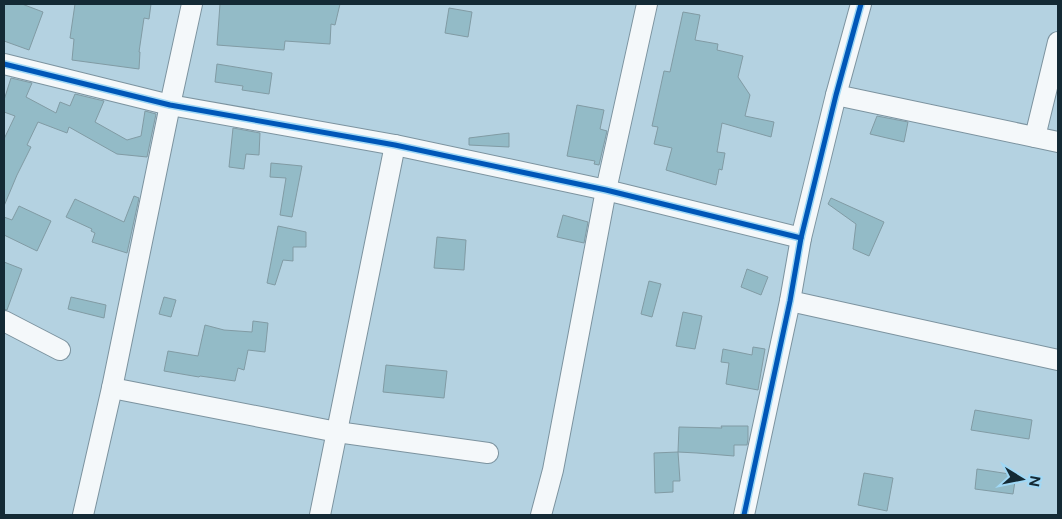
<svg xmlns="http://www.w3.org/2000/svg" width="1062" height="519" viewBox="0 0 1062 519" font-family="'Public Sans',sans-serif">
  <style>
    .building { fill: #93bbc7; stroke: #819ba4 }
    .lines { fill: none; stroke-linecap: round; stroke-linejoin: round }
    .minor-casing { stroke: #7c939f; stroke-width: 22 }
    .minor { stroke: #f4f8fa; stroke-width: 20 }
    .cycleway-casing { stroke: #a0d8f5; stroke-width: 8 }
    .cycleway { stroke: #0057b8; stroke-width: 5 }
  </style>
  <rect width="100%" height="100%" fill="#b4d2e1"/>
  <g class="building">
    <path d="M4 4H22L43 12 29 50 4 41Z"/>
    <path d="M75 4H151L149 19 144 18 139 52H140L139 69 72 60 74 39 70 38Z"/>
    <path d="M220 4H340L335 25 331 24 330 44 285 41 284 50 217 45Z"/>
    <path d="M449 8 472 12 468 37 445 33Z"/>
    <path d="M683 12 700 15 695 40 718 44 717 50 743 56 738 77 750 95 745 116 774 122 771 137 722 123 717 152 725 153 722 170 719 169 716 185 666 170 672 148 654 144 658 127 652 126 664 71 670 72Z"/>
    <path d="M217 64 272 73 269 94 242 90 243 86 215 82Z"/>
    <path d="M11 78 32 83 26 97 56 113 60 102 70 106 75 94 104 101 95 122 127 140 141 136 145 111 156 114 147 157 117 154 69 127 67 133 38 122 27 145 31 147 17 175 4 206V139L15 116 4 112V100Z"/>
    <path d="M577 105 604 110 600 129 607 131 599 165 594 164 595 161 567 156Z"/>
    <path d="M877 116 908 122 904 142 870 134Z"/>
    <path d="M233 128 260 133 259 155 246 154 244 169 229 167Z"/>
    <path d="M509 133V147L469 145V138Z"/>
    <path d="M271 163 302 166 292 217 280 215 286 178 270 177Z"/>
    <path d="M134 196 139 198 127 253 92 242 95 233 91 231 92 229 66 217 75 199 124 222Z"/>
    <path d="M831 198 884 222 869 256 853 249 856 224 828 204Z"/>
    <path d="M19 206 51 221 37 251 4 235V217L12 220Z"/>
    <path d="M563 215 588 222 584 243 557 237Z"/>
    <path d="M278 226 306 232V247H293V261L283 260 275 285 267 283Z"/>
    <path d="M437 237 466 240 464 270 434 268Z"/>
    <path d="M4 262 22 269 7 310 4 309Z"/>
    <path d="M747 269 768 277 761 295 741 287Z"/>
    <path d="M649 281 661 284 652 317 641 314Z"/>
    <path d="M71 297 106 305 104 318 68 309Z"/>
    <path d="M164 297 176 300 171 317 159 314Z"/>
    <path d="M683 312 702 316 695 349 676 346Z"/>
    <path d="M253 321 268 323 265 352 248 350 244 370 238 368 235 381 200 376 199 377 164 371 168 351 198 356 205 325 224 330 252 332Z"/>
    <path d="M753 347 765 349 758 390 726 384 729 363 721 362 723 349 752 355Z"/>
    <path d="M386 365 447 371 444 398 383 392Z"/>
    <path d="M975 410 1032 420 1029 439 971 430Z"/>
    <path d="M721 426H748V439L747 445H734V456L697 453 678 452 679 427 722 428Z"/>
    <path d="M678 452 680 481H673V492L655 493 654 453Z"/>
    <path d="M977 469 1016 475 1013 494 975 489Z"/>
    <path d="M864 473 893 478 887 511 858 505Z"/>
  </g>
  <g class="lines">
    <defs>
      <g id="minor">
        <path d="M4 64 170 105 395 145 606 190 801 238"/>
        <path d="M836 95 1058 142"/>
        <path d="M1035 137 1058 42"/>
        <path d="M790 301 1058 360"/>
        <path d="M4 321 60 350"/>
        <path d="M112 388 337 432 488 453"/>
        <path d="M83 515 112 388 170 105 192 4"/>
        <path d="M320 515 395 145"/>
        <path d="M541 515 553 470 606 190 647 4"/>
        <path d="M744 515 790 301 801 238 836 95 861 4"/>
      </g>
    </defs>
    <use href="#minor" class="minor-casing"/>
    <use href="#minor" class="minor"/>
    <defs>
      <g id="cycleway">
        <path d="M4 64 170 105 395 145 606 190 801 238"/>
        <path d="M744 515 790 301 801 238 836 95 861 4"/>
      </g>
    </defs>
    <use href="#cycleway" class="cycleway-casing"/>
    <use href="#cycleway" class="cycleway"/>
  </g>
  <rect width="1062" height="519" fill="none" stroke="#142a35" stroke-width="10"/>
  <g transform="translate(1022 479) rotate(100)" stroke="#a0d8f5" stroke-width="4" paint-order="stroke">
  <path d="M0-4L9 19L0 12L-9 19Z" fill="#142a35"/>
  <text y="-8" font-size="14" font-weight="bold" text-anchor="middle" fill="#142a35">N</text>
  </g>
</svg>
